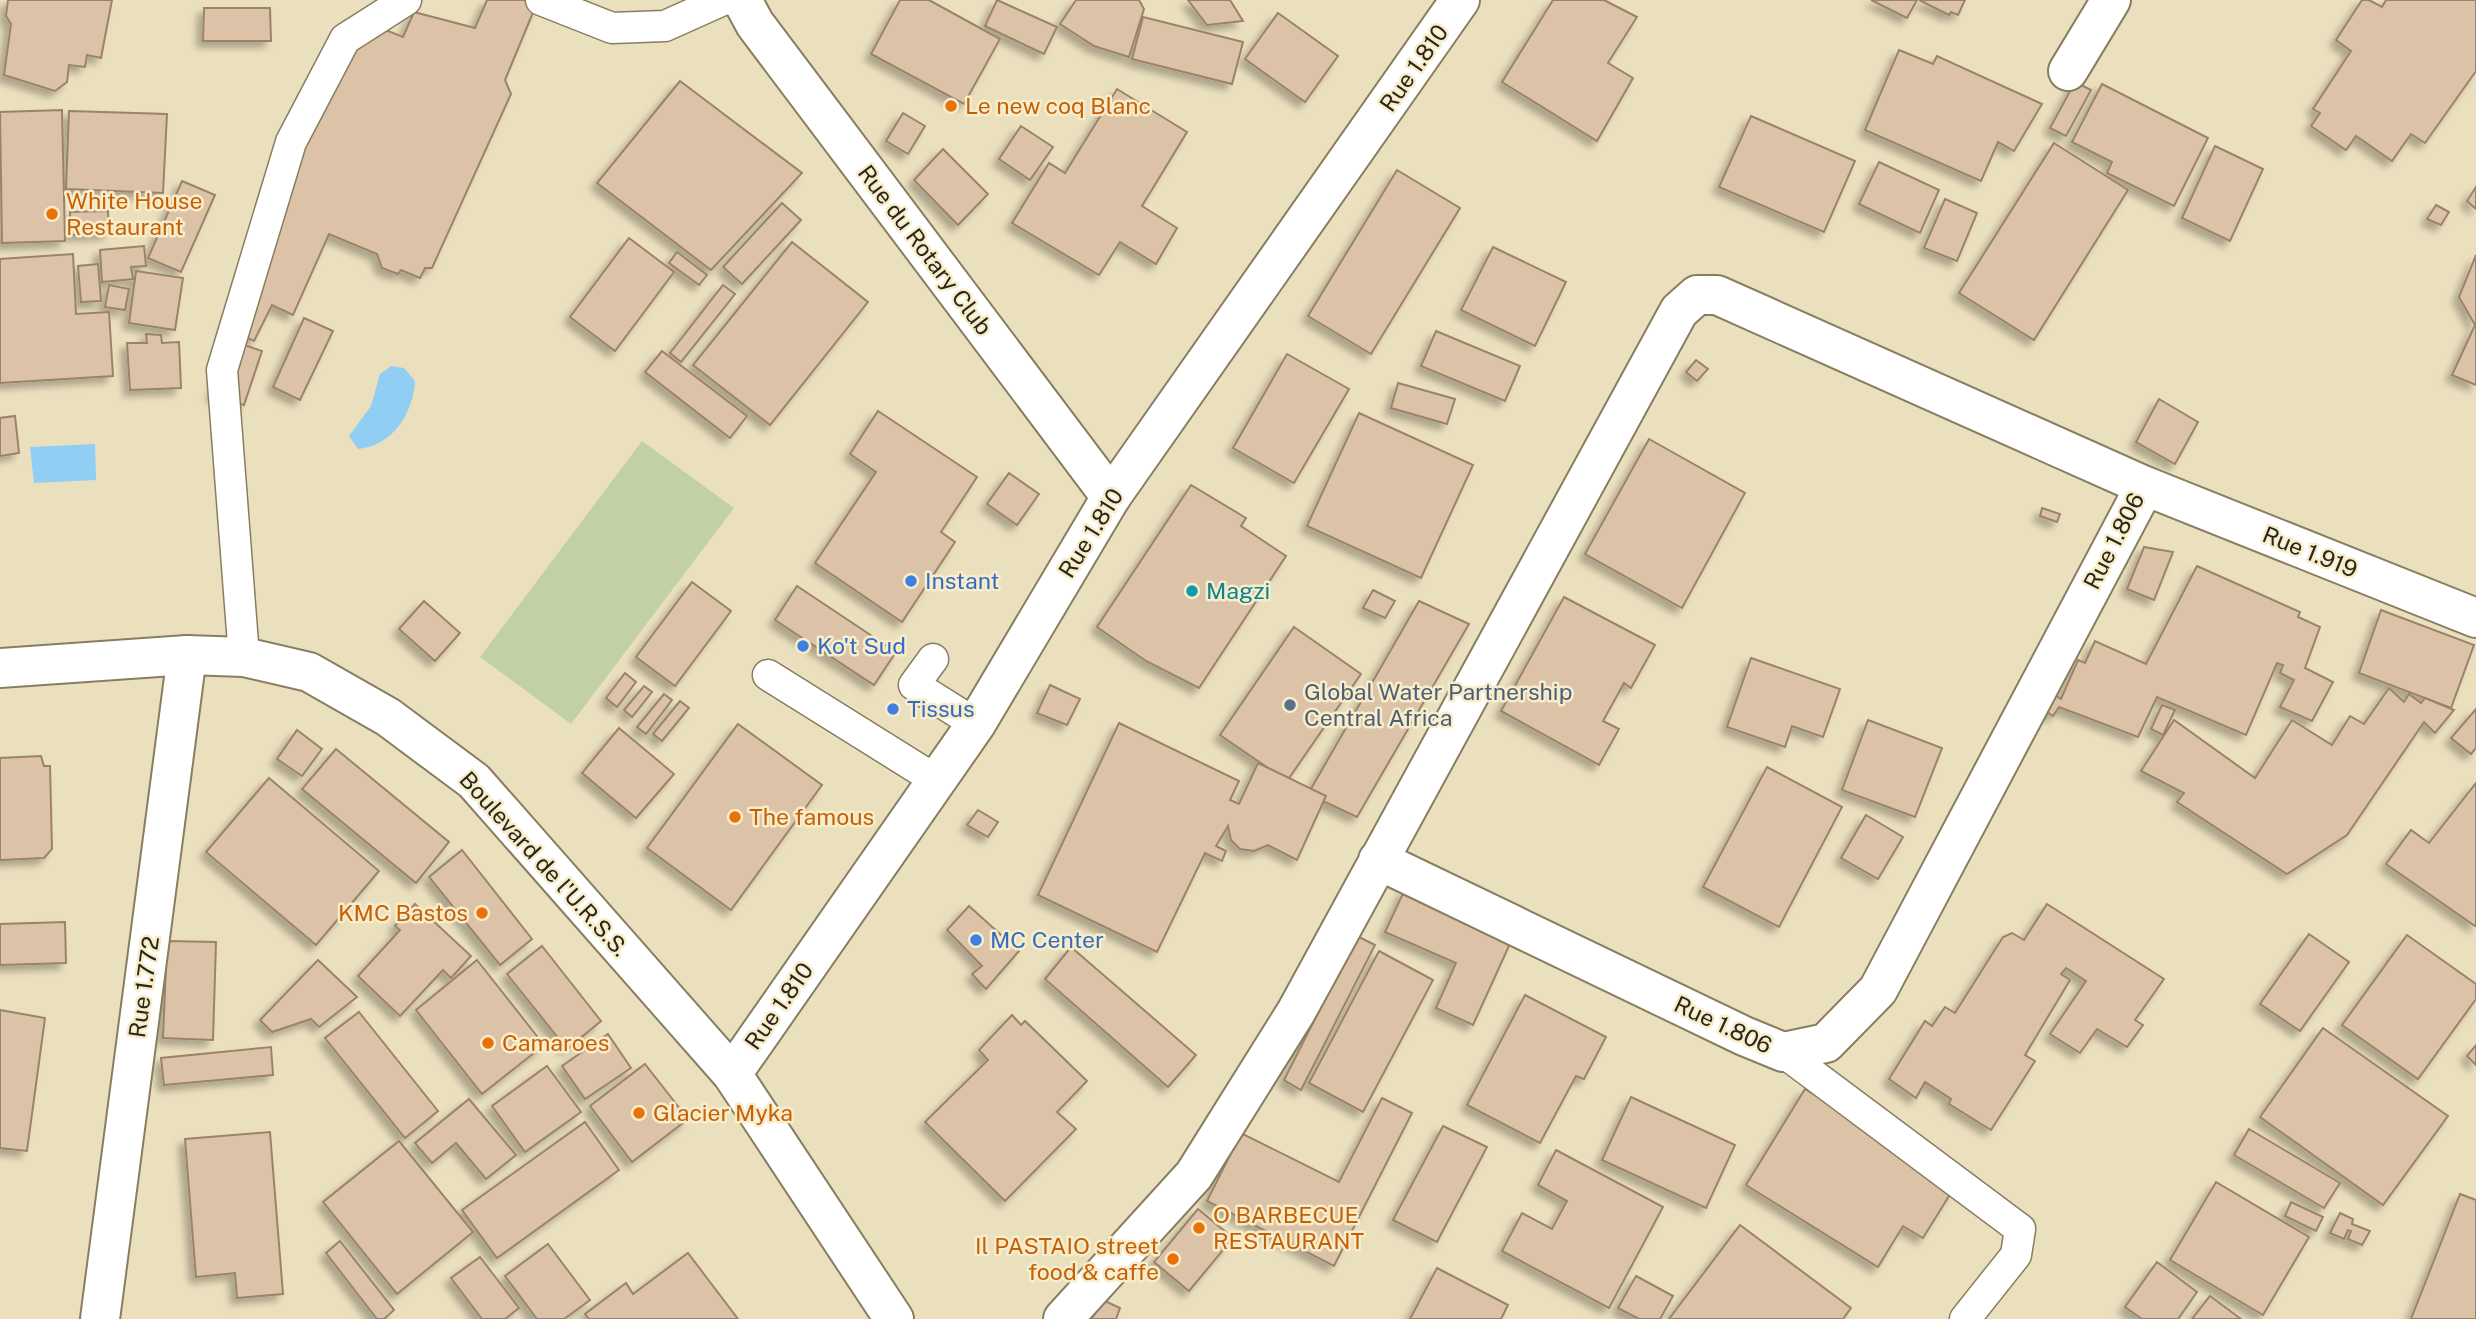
<svg xmlns="http://www.w3.org/2000/svg" width="2476" height="1319" viewBox="0 0 2476 1319" font-family="'Public Sans',sans-serif">
  <style>
    .green { fill: #c1d1a3 }
    .water { fill: #91cef4 }
    .building { fill: #dcc3a8; stroke: #9b836a; stroke-width: 2; filter: url(#shadow) }
    .lines { fill: none; stroke-linecap: round; stroke-linejoin: round }
    .lane-casing { stroke: #887e5f; stroke-width: 33 }
    .street-casing { stroke: #887e5f; stroke-width: 42 }
    .secondary-casing { stroke: #887e5f; stroke-width: 42 }
    .lane { stroke: #fff; stroke-width: 30 }
    .street { stroke: #fff; stroke-width: 38 }
    .secondary { stroke: #fff; stroke-width: 38 }
    .food-dot { fill: #e8710a; stroke: #f8edca; stroke-width: 2.5 }
    .shop-dot { fill: #3f7fe0; stroke: #f8edca; stroke-width: 2.5 }
    .culture-dot { fill: #0f9aa8; stroke: #f8edca; stroke-width: 2.5 }
    .service-dot { fill: #5c6f8a; stroke: #f8edca; stroke-width: 2.5 }
    .labels { text-anchor: middle; stroke-width: 5; stroke-linejoin: round; paint-order: stroke }
    .street-label { font-size: 23px; fill: #2a2619; stroke: #f8edca }
    .food-label { font-size: 23px; fill: #c56008; stroke: #f8edca; text-anchor: start }
    .shop-label { font-size: 23px; fill: #366cbe; stroke: #f8edca; text-anchor: start }
    .culture-label { font-size: 23px; fill: #0d838f; stroke: #f8edca; text-anchor: start }
    .service-label { font-size: 23px; fill: #4e5e75; stroke: #f8edca; text-anchor: start }
  </style>
  <defs>
    <filter id="shadow"><feDropShadow dx="-6" dy="6" stdDeviation="3.5" flood-color="#0004"/></filter>
  </defs>
  <rect width="100%" height="100%" fill="#ebe0be"/>
  <path class="green" d="M642 441 734 508 571 724 480 657Z"/>
  <g class="water">
    <path d="M391 366 404 368 415 381C413 413 393 446 358 449L349 436 371 406 380 374Z"/>
    <path d="M95 444 96 480 34 483 30 447Z"/>
  </g>
  <g class="building">
    <path d="M8 0H112L101 58 87 55 85 67 69 65 67 82 55 91 4 75 11 24 6 16Z"/>
    <path d="M487 0H530L537 3 505 80 511 94 432 268H425L420 278 401 270 398 274 382 268 377 254 329 234 293 315 272 305 254 341 227 328 358 19 403 37 414 12 475 28Z"/>
    <path d="M900 0H929L1000 39 964 104 871 54Z"/>
    <path d="M997 0 1057 27 1044 54 985 26Z"/>
    <path d="M1076 0H1139L1144 9 1129 57 1094 46 1060 24Z"/>
    <path d="M1188 0H1230L1243 21 1207 25Z"/>
    <path d="M1553 0H1604L1637 17 1608 63 1633 78 1597 141 1502 82Z"/>
    <path d="M1871 0H1917L1907 18Z"/>
    <path d="M1919 0H1965L1958 15 1951 12 1949 15Z"/>
    <path d="M2362 0H2369L2382 7 2386 0H2476V71L2425 143 2411 134 2392 161 2356 136 2346 150 2311 126 2320 113 2313 109 2351 51 2336 40Z"/>
    <path d="M204 8H270L271 41H203Z"/>
    <path d="M1278 13 1338 56 1305 102 1245 59Z"/>
    <path d="M1143 17 1243 42 1232 84 1132 59Z"/>
    <path d="M1899 50 1933 64 1937 56 2042 104 2014 151 1998 142 1981 181 1865 130Z"/>
    <path d="M680 81 802 173 711 270 597 183Z"/>
    <path d="M2075 82 2091 90 2066 136 2050 128Z"/>
    <path d="M2102 84 2208 138 2174 206 2107 173 2112 162 2072 142Z"/>
    <path d="M1117 89 1187 132 1142 206 1177 228 1156 264 1120 242 1099 275 1012 223 1049 163 1065 173Z"/>
    <path d="M62 110 65 241 2 243 0 112Z"/>
    <path d="M69 111 167 114 163 193 66 189Z"/>
    <path d="M903 113 925 126 908 154 886 141Z"/>
    <path d="M1751 116 1855 161 1824 232 1719 187Z"/>
    <path d="M1021 126 1053 147 1030 180 999 159Z"/>
    <path d="M2054 143 2128 190 2034 340 1959 293Z"/>
    <path d="M2215 146 2263 169 2230 241 2182 218Z"/>
    <path d="M943 149 988 194 958 225 914 180Z"/>
    <path d="M1879 162 1939 190 1920 233 1859 204Z"/>
    <path d="M1397 170 1460 208 1371 354 1308 316Z"/>
    <path d="M182 181 215 195 181 272 148 258Z"/>
    <path d="M2476 187V209L2467 201Z"/>
    <path d="M1945 199 1977 213 1957 261 1924 248Z"/>
    <path d="M782 203 801 220 742 284 723 267Z"/>
    <path d="M2436 205 2449 212 2441 225 2427 219Z"/>
    <path d="M108 211 109 233 71 235 70 212Z"/>
    <path d="M629 238 674 272 615 351 570 317Z"/>
    <path d="M792 242 868 302 770 425 693 365Z"/>
    <path d="M144 246 146 266 131 267 133 279 102 282 100 250Z"/>
    <path d="M1493 247 1566 282 1535 346 1461 310Z"/>
    <path d="M677 252 707 275 699 285 669 263Z"/>
    <path d="M73 254 76 314 109 312 113 376 0 383V259Z"/>
    <path d="M2476 255V385L2452 375 2475 325 2459 297Z"/>
    <path d="M98 264 101 301 81 302 78 266Z"/>
    <path d="M136 271 183 278 175 330 129 323Z"/>
    <path d="M109 285 129 289 125 310 105 307Z"/>
    <path d="M723 285 735 294 681 362 670 353Z"/>
    <path d="M304 318 333 331 300 400 273 387Z"/>
    <path d="M1436 331 1520 366 1505 401 1421 366Z"/>
    <path d="M146 334 161 335 162 343 179 342 181 388 130 390 127 343H147Z"/>
    <path d="M230 340 262 351 244 405 213 395Z"/>
    <path d="M662 351 747 416 730 438 645 372Z"/>
    <path d="M1287 354 1349 389 1294 483 1233 448Z"/>
    <path d="M1696 360 1708 369 1697 381 1686 372Z"/>
    <path d="M1398 383 1455 399 1447 424 1391 408Z"/>
    <path d="M2159 399 2198 422 2175 464 2136 442Z"/>
    <path d="M878 411 977 477 941 532 955 542 902 622 815 563 876 472 850 454Z"/>
    <path d="M1359 413 1473 465 1421 578 1307 526Z"/>
    <path d="M15 416 19 453 0 456V418Z"/>
    <path d="M1649 439 1745 493 1682 608 1585 554Z"/>
    <path d="M1009 473 1039 494 1017 525 987 504Z"/>
    <path d="M1191 485 1246 518 1241 526 1286 556 1199 688 1146 661 1097 627Z"/>
    <path d="M2042 508 2060 514 2057 522 2040 516Z"/>
    <path d="M2144 547 2173 552 2154 600 2127 589Z"/>
    <path d="M2197 566 2300 612 2298 617 2320 627 2305 668 2333 682 2312 721 2280 707 2294 680 2280 673 2283 665 2277 663 2246 735 2157 697 2138 737 2059 707 2053 716 2046 711 2055 695 2061 699 2078 660 2085 663 2095 641 2146 664Z"/>
    <path d="M692 582 731 611 675 686 636 657Z"/>
    <path d="M797 586 896 652 874 685 775 620Z"/>
    <path d="M1373 590 1395 601 1385 618 1363 608Z"/>
    <path d="M1564 597 1655 645 1631 688 1624 683 1603 721 1619 729 1599 765 1501 711Z"/>
    <path d="M424 601 460 633 435 661 399 629Z"/>
    <path d="M1419 601 1469 624 1357 817 1308 794Z"/>
    <path d="M2381 610 2474 645 2451 708 2359 673Z"/>
    <path d="M1294 627 1361 674 1287 781 1220 735Z"/>
    <path d="M1751 658 1840 689 1823 737 1792 726 1785 747 1727 727Z"/>
    <path d="M625 673 636 682 617 707 606 698Z"/>
    <path d="M1050 685 1080 699 1067 725 1037 713Z"/>
    <path d="M644 686 652 692 632 717 624 710Z"/>
    <path d="M2389 688 2404 702 2409 694 2421 703 2425 698 2454 710 2435 733 2424 722 2347 835 2287 874 2177 802 2184 793 2141 771 2174 720 2255 778 2292 720 2332 745 2350 716 2364 724Z"/>
    <path d="M664 694 672 700 646 734 637 727Z"/>
    <path d="M680 701 689 708 662 741 653 734Z"/>
    <path d="M2162 705 2175 710 2163 735 2151 729Z"/>
    <path d="M2476 709V748L2471 754 2451 738Z"/>
    <path d="M1868 720 1942 748 1915 817 1842 790Z"/>
    <path d="M1119 723 1239 781 1230 800 1239 804 1258 763 1326 796 1297 860 1268 845 1254 851 1240 849 1231 840 1228 826 1216 846 1226 851 1222 861 1205 853 1157 952 1038 895Z"/>
    <path d="M738 724 822 785 731 910 647 848Z"/>
    <path d="M619 728 674 774 636 818 582 773Z"/>
    <path d="M297 730 322 749 302 776 277 759Z"/>
    <path d="M336 749 449 842 416 883 302 789Z"/>
    <path d="M41 756 44 766H50L52 849 44 858 0 860V758Z"/>
    <path d="M1767 767 1842 807 1779 927 1703 887Z"/>
    <path d="M269 778 379 871 316 945 206 852Z"/>
    <path d="M2476 783V924L2475 926 2386 864 2411 830 2429 843Z"/>
    <path d="M978 810 998 822 988 837 967 825Z"/>
    <path d="M1866 815 1903 837 1878 879 1841 858Z"/>
    <path d="M462 850 532 939 500 965 429 877Z"/>
    <path d="M1405 889 1513 937 1473 1025 1436 1008 1456 963 1385 932Z"/>
    <path d="M415 904 471 956 451 978 443 970 400 1016 358 976 400 930 395 926Z"/>
    <path d="M2047 904 2164 979 2135 1020 2143 1025 2127 1047 2097 1029 2080 1053 2050 1034 2086 981 2066 968 2061 974 2070 980 2025 1055 2035 1061 1991 1130 1949 1104 1951 1099 1925 1082 1916 1098 1889 1079 1925 1021 1932 1026 1945 1007 1955 1013 2003 937 2012 933 2024 940Z"/>
    <path d="M969 906 1019 951 986 989 972 974 982 966 947 930Z"/>
    <path d="M65 922 66 963 0 965V924Z"/>
    <path d="M2309 934 2349 962 2300 1031 2260 1004Z"/>
    <path d="M2407 935 2476 984V999L2418 1079 2342 1025Z"/>
    <path d="M1357 936 1375 945 1301 1090 1284 1080Z"/>
    <path d="M167 941 216 942 213 1040 163 1038Z"/>
    <path d="M542 946 601 1021 567 1049 507 974Z"/>
    <path d="M1071 947 1196 1055 1168 1087 1045 979Z"/>
    <path d="M1379 951 1433 980 1363 1112 1309 1083Z"/>
    <path d="M318 960 357 997 319 1027 311 1019 272 1032 260 1020Z"/>
    <path d="M477 960 544 1045 482 1094 416 1010Z"/>
    <path d="M1525 995 1606 1037 1584 1079 1576 1076 1540 1143 1467 1105Z"/>
    <path d="M0 1010 45 1018 27 1151 0 1148Z"/>
    <path d="M359 1012 438 1111 405 1138 325 1038Z"/>
    <path d="M1012 1015 1021 1025 1025 1021 1087 1081 1057 1112 1076 1129 1005 1201 925 1122 988 1060 979 1050Z"/>
    <path d="M2323 1028 2448 1116 2383 1205 2260 1117Z"/>
    <path d="M608 1034 631 1068 585 1099 562 1066Z"/>
    <path d="M2476 1045V1065L2467 1056Z"/>
    <path d="M271 1047 273 1075 164 1085 161 1058Z"/>
    <path d="M645 1064 688 1119 632 1162 590 1106Z"/>
    <path d="M547 1066 581 1112 525 1152 492 1106Z"/>
    <path d="M1805 1089 1957 1183 1923 1238 1903 1226 1878 1267 1746 1185Z"/>
    <path d="M1631 1097 1735 1145 1706 1208 1602 1160Z"/>
    <path d="M1382 1098 1412 1113 1334 1266 1207 1201 1241 1133 1339 1182Z"/>
    <path d="M469 1099 516 1155 486 1179 456 1143 432 1163 415 1143Z"/>
    <path d="M585 1122 619 1170 497 1258 462 1210Z"/>
    <path d="M1443 1126 1487 1147 1437 1242 1393 1220Z"/>
    <path d="M2249 1129 2340 1183 2324 1208 2234 1155Z"/>
    <path d="M270 1132 283 1294 237 1298 235 1273 196 1277 185 1139Z"/>
    <path d="M399 1141 473 1232 397 1294 323 1202Z"/>
    <path d="M1556 1150 1663 1207 1609 1308 1502 1251 1522 1213 1552 1229 1567 1201 1538 1185Z"/>
    <path d="M2216 1182 2309 1237 2263 1315 2170 1260Z"/>
    <path d="M2460 1194 2476 1200V1319H2411Z"/>
    <path d="M2291 1202 2323 1217 2316 1231 2285 1216Z"/>
    <path d="M1198 1209 1233 1238 1189 1291 1154 1262Z"/>
    <path d="M2340 1213 2353 1219 2352 1224 2370 1231 2362 1245 2348 1239 2351 1231 2348 1230 2344 1239 2330 1233Z"/>
    <path d="M1740 1225 1851 1308 1843 1319H1669Z"/>
    <path d="M340 1241 394 1310 384 1319H377L326 1253Z"/>
    <path d="M548 1244 590 1300 564 1319H537L505 1276Z"/>
    <path d="M688 1253 738 1319H589L585 1314 626 1283 633 1294Z"/>
    <path d="M480 1257 519 1308 505 1319H482L451 1278Z"/>
    <path d="M2157 1262 2197 1292 2178 1319H2142L2125 1307Z"/>
    <path d="M1437 1268 1508 1305 1501 1319H1410Z"/>
    <path d="M1636 1276 1673 1296 1660 1319H1639L1618 1308Z"/>
    <path d="M2210 1296 2241 1319H2192Z"/>
    <path d="M1105 1301 1120 1308 1116 1319H1091Z"/>
  </g>
  <g class="lines">
    <defs>
      <g id="lane">
        <path d="M541 0 612 28 665 26 723 0"/>
        <path d="M244 657 222 370 291 142 345 39 406 0"/>
        <path d="M933 659 914 685 976 724"/>
        <path d="M768 675 936 780"/>
        <path d="M1783 1052 2020 1229 2016 1255 1965 1319"/>
      </g>
      <g id="street">
        <path d="M742 0 755 24 1111 497"/>
        <path d="M2068 71 2111 0"/>
        <path d="M2145 486 2476 618"/>
        <path d="M100 1319 187 655"/>
        <path d="M1063 1319 1194 1175 1296 1012 1679 311 1697 295H1717L2145 486 1878 990 1826 1043 1783 1052 1744 1036 1378 860"/>
      </g>
      <g id="secondary">
        <path d="M0 668 187 655 244 657 309 672 388 717 474 781 732 1074 894 1319"/>
        <path d="M732 1074 976 724 1111 497 1460 0"/>
      </g>
    </defs>
    <use href="#lane" class="lane-casing"/>
    <use href="#street" class="street-casing"/>
    <use href="#secondary" class="secondary-casing"/>
    <use href="#lane" class="lane"/>
    <use href="#street" class="street"/>
    <use href="#secondary" class="secondary"/>
  </g>
  <g class="food-dot">
    <circle cx="951" cy="106" r="7"/>
    <circle cx="52" cy="214" r="7"/>
    <circle cx="735" cy="817" r="7"/>
    <circle cx="482" cy="913" r="7"/>
    <circle cx="488" cy="1043" r="7"/>
    <circle cx="639" cy="1113" r="7"/>
    <circle cx="1199" cy="1228" r="7"/>
    <circle cx="1173" cy="1259" r="7"/>
  </g>
  <g class="shop-dot">
    <circle cx="911" cy="581" r="7"/>
    <circle cx="803" cy="646" r="7"/>
    <circle cx="893" cy="709" r="7"/>
    <circle cx="976" cy="940" r="7"/>
  </g>
  <circle class="culture-dot" cx="1192" cy="591" r="7"/>
  <circle class="service-dot" cx="1290" cy="705" r="7"/>
  <g class="labels">
    <g class="street-label">
      <text transform="translate(1414 68) rotate(-55)" y="8">Rue 1.810</text>
      <text transform="translate(925 250) rotate(53)" y="8">Rue du Rotary Club</text>
      <text transform="translate(1091 533) rotate(-58)" y="8">Rue 1.810</text>
      <text transform="translate(2114 541) rotate(-63)" y="8">Rue 1.806</text>
      <text transform="translate(2310 552) rotate(22)" y="8">Rue 1.919</text>
      <text transform="translate(544 864) rotate(48)" y="8">Boulevard de l'U.R.S.S.</text>
      <text transform="translate(144 987) rotate(-82)" y="8">Rue 1.772</text>
      <text transform="translate(779 1006) rotate(-55)" y="8">Rue 1.810</text>
      <text transform="translate(1723 1025) rotate(25)" y="8">Rue 1.806</text>
    </g>
    <g class="food-label">
      <text x="965" y="114">Le new coq Blanc</text>
      <text x="66" y="209">White House<tspan x="66" dy="26">Restaurant</tspan></text>
      <text x="749" y="825">The famous</text>
      <text x="468" y="921" text-anchor="end">KMC Bastos</text>
      <text x="502" y="1051">Camaroes</text>
      <text x="653" y="1121">Glacier Myka</text>
      <text x="1213" y="1223">O BARBECUE<tspan x="1213" dy="26">RESTAURANT</tspan></text>
      <text x="1159" y="1254" text-anchor="end">Il PASTAIO street<tspan x="1159" dy="26">food &amp; caffe</tspan></text>
    </g>
    <g class="shop-label">
      <text x="925" y="589">Instant</text>
      <text x="817" y="654">Ko't Sud</text>
      <text x="907" y="717">Tissus</text>
      <text x="990" y="948">MC Center</text>
    </g>
    <g class="culture-label">
      <text x="1206" y="599">Magzi</text>
    </g>
    <g class="service-label">
      <text x="1304" y="700">Global Water Partnership<tspan x="1304" dy="26">Central Africa</tspan></text>
    </g>
  </g>
</svg>
